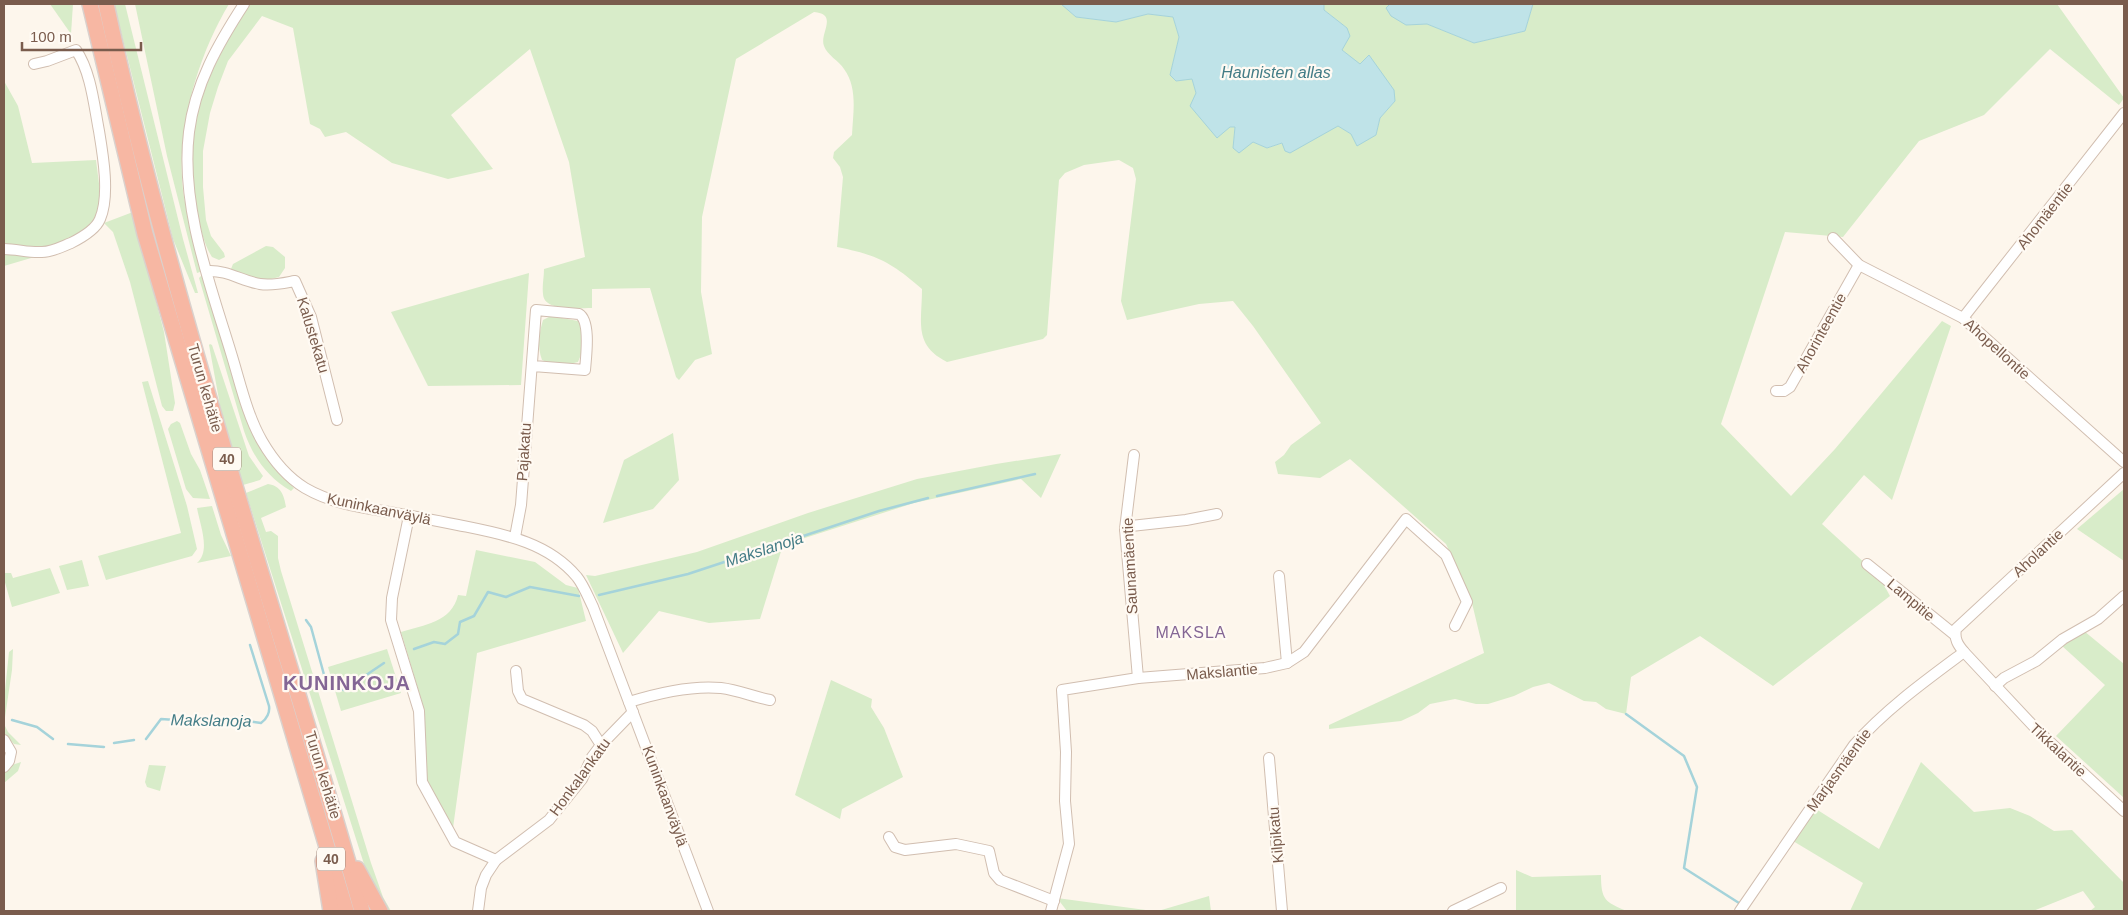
<svg xmlns="http://www.w3.org/2000/svg" width="2128" height="915" viewBox="0 0 2128 915" font-family="Helvetica,sans-serif">
  <style>
    .green { fill: #d8ecc9 }
    .water { fill: #bfe3e8; stroke: #a5d3da }
    .lines { fill: none; stroke-linecap: round; stroke-linejoin: round }
    .stream { stroke: #a5d3da; stroke-width: 2.5 }
    .minor-casing { stroke: #d1beb0; stroke-width: 12 }
    .highway-casing { stroke: #dad1cd; stroke-width: 18 }
    .minor { stroke: #fff; stroke-width: 10 }
    .highway { stroke: #f7b7a3; stroke-width: 15 }
    .labels { text-anchor: middle; stroke-width: 4.5; stroke-linejoin: round; paint-order: stroke }
    .shield { fill: #fffaf3; stroke: #a28b7f; stroke-width: 1 }
    .shield-label { font-size: 14px; font-weight: bold; fill: #7a5c4d }
    .street-label { font-size: 15px; fill: #7a5c4d; stroke: #fffaf3 }
    .water-label { font-size: 16px; font-style: italic; fill: #437c86; stroke: #fffaf3 }
    .neighbourhood-label { font-size: 16px; letter-spacing: 1px; fill: #846695; stroke: #fffaf3 }
    .district-label { font-size: 20px; font-weight: bold; letter-spacing: 1px; fill: #846695; stroke: #fffaf3 }
  </style>
  <rect width="100%" height="100%" fill="#fdf6ec"/>
  <g class="green">
    <path d="M50 4H73L71 34Z"/>
    <path d="M114 4H125L183 239 198 293H195L173 239Z"/>
    <path d="M135 4H229C197 57 174 135 184 197 188 221 196 246 203 271L197 273 167 156Z"/>
    <path d="M249 4H1061L1076 17 1116 22 1148 14 1173 17 1179 37 1170 75 1176 81 1192 78 1196 93 1217 137 1230 127H1235L1233 148 1253 142 1267 148 1338 126 1351 134 1376 135 1380 118 1395 101 1369 55 1360 65 1342 50 1347 28 1324 10V4H1390L1387 8 1406 25 1427 24 1474 43 1525 31 1533 4H2057L2124 98 2119 105 2050 49 1984 115 1919 141 1843 237 1785 232 1721 424 1791 496 1835 449 1942 321 1951 326 1892 500 1864 475 1822 524 1879 576 1890 596 1773 686 1700 636 1631 677 1626 714 1606 709 1596 702 1584 701 1549 683 1533 687 1514 696 1488 704H1476L1455 699 1430 704 1418 713 1401 721 1329 729V725L1484 653 1471 599 1446 544 1350 459 1320 478 1278 474 1275 462 1284 455 1291 445 1321 423 1253 326 1233 301 1199 304 1127 320 1121 301 1136 179 1133 168 1119 160 1084 165 1065 173 1059 180 1047 335 1043 339 947 362C913 345 922 322 922 289 891 262 877 255 837 247L843 177 840 167 833 158 834 152 852 135C853 113 858 88 844 69 839 61 827 55 824 46 819 34 839 14 814 12L736 59 702 217 701 292 712 354 695 360 679 380 676 377 650 288 592 289V308C578 308 544 312 543 294 542 286 544 277 544 269L585 257 569 162 530 49 451 115 493 169 448 179 392 163 346 132 325 137 320 129 310 124 293 28 262 16 228 61 218 87 210 113 203 151V187L206 220 211 236 224 253 225 257 219 260 212 257C203 243 200 225 197 209 179 127 208 72 249 4Z"/>
    <path d="M4 81 18 106 32 163 96 160 104 223 133 212 164 332 175 403 173 411H166L162 406 130 282 113 232 104 223 82 243 4 266Z"/>
    <path d="M266 246 273 247 285 257V268L279 277 263 281 231 269 233 264Z"/>
    <path d="M529 273 521 385 428 386 391 312Z"/>
    <path d="M203 274 250 429 269 460 294 488 291 491C267 477 253 457 244 431L199 278Z"/>
    <path d="M551 316 578 321C586 334 584 349 578 362 565 366 553 365 542 360 537 347 539 333 543 320Z"/>
    <path d="M210 344 212 345 249 456 263 476 260 480 243 485 222 416 209 345Z"/>
    <path d="M148 381 187 506 197 549 192 556 106 580 98 556 181 533 142 382Z"/>
    <path d="M177 421 180 423 191 454 200 470 210 499 193 498 186 489 168 429 171 424Z"/>
    <path d="M673 433 679 480 653 509 603 523 624 460Z"/>
    <path d="M1061 454 1041 498 1021 479 914 503 783 545 760 619 709 623 659 611 623 653 586 575 595 576 697 552 808 513 917 479 996 464Z"/>
    <path d="M268 484C281 486 284 495 286 507L261 518 266 532 271 531 278 536V558L281 571 371 863 383 897 391 911H385L364 864 246 493Z"/>
    <path d="M2124 489V561L2077 529Z"/>
    <path d="M212 506 221 535 231 556 197 563C211 551 200 525 197 508Z"/>
    <path d="M476 550 535 562 566 585 578 588 586 621 477 653 453 828 427 780 424 709 401 632C424 625 452 622 458 595L466 596Z"/>
    <path d="M82 560 89 586 67 590 59 566Z"/>
    <path d="M50 568 60 593 12 607 4 579V573H11L13 578Z"/>
    <path d="M2084 631 2124 664 2123 797 2056 736 2105 685 2061 645Z"/>
    <path d="M13 649 12 670 4 724 8 732 21 745 14 744 4 733V700L9 652Z"/>
    <path d="M387 649 401 693 341 711 328 667Z"/>
    <path d="M831 680 872 699 871 707 884 728 903 777 842 809 840 819 795 795Z"/>
    <path d="M21 762 18 771 4 783V771L12 765Z"/>
    <path d="M1921 762 1974 812 2010 808 2030 816 2054 831 2072 830 2124 883V911H2090L2095 907 2083 891 2033 911H1850L1863 883 1793 841 1816 809 1879 849Z"/>
    <path d="M149 765 166 766 160 791 147 787 145 782Z"/>
    <path d="M316 780 356 911H352L315 781Z"/>
    <path d="M1516 870 1532 877 1601 875C1601 900 1605 902 1627 911H1516Z"/>
    <path d="M1209 896 1211 911H1158Z"/>
    <path d="M1057 898 1153 911H1067Z"/>
  </g>
  <g class="water">
    <path d="M1061 4H1324V10L1347 28 1350 36 1342 50 1360 64 1369 55 1394 90 1395 101 1380 118 1376 135 1357 146 1351 134 1338 126 1290 153 1285 151 1282 143 1267 148 1253 142 1239 153 1233 148 1235 127H1230L1217 138 1190 106 1196 93 1192 79 1176 81 1170 75 1179 37 1173 17 1148 14 1116 22 1076 17Z"/>
    <path d="M1390 4H1533L1525 31 1474 43 1427 24 1406 25 1391 16 1386 8Z"/>
  </g>
  <g class="lines">
    <g class="stream">
      <path d="M937 496 1035 474"/>
      <path d="M599 595 688 574 879 511 928 498"/>
      <path d="M306 620 311 627 326 682 344 690 384 663"/>
      <path d="M414 649 434 642 445 644 458 634 460 622 474 616 488 592 506 597 530 587 579 596"/>
      <path d="M1626 714 1684 756 1697 787 1684 868 1739 903"/>
      <path d="M12 720 37 727 53 739"/>
      <path d="M146 739 161 719 206 722 239 720 261 723C267 719 270 712 269 706L250 645"/>
      <path d="M114 743 134 740"/>
      <path d="M68 744 104 747"/>
    </g>
    <defs>
      <g id="minor">
        <path d="M244 4C218 44 195 84 189 132 180 205 210 284 231 353 240 382 247 415 262 441 273 460 287 477 305 488 329 502 356 507 383 511 408 515 433 520 458 525 502 534 547 541 577 577 584 586 588 597 593 607L708 911"/>
        <path d="M1833 238 1859 265 1963 318 2124 462"/>
        <path d="M4 249C17 249 29 253 42 252 52 252 61 247 71 243 81 238 96 229 100 219 110 196 103 155 99 131 94 105 91 72 76 50L47 61 34 64"/>
        <path d="M208 271C227 270 242 281 260 284 272 286 284 283 295 281L311 317 337 420"/>
        <path d="M1963 318 2124 113"/>
        <path d="M1776 391H1784L1790 387 1859 265"/>
        <path d="M1134 455 1125 529 1138 678"/>
        <path d="M2124 473 1956 629C1954 639 1958 645 1964 652L2038 731 2124 811"/>
        <path d="M409 516 392 598 391 620 419 711 422 782 455 842 496 860"/>
        <path d="M1125 529 1131 526 1186 520 1217 514"/>
        <path d="M515 537 521 505 536 310 579 314C591 321 586 357 585 370L533 366"/>
        <path d="M1867 564 1955 635"/>
        <path d="M1279 576 1287 663"/>
        <path d="M516 671 518 691 522 699 584 725 592 731 601 745"/>
        <path d="M1995 686 2004 678 2036 661 2063 639 2098 619 2124 596"/>
        <path d="M629 702C658 693 691 685 721 688 738 690 754 697 770 700"/>
        <path d="M4 740 11 752 9 761 4 767"/>
        <path d="M1269 758 1282 911"/>
        <path d="M889 837 895 847 905 850 956 844 989 851 994 873 1000 880 1054 901"/>
        <path d="M478 911 481 888 486 875 496 860 549 820 582 779 592 757 601 745 633 712"/>
        <path d="M1051 911 1069 844 1065 801 1066 752 1062 690 1138 678 1265 668 1287 663 1304 652 1406 519 1446 555 1467 602 1455 626"/>
        <path d="M1453 911 1501 888"/>
        <path d="M1740 911 1854 745C1886 709 1925 681 1964 652"/>
      </g>
      <g id="highway">
        <path d="M90 4 145 234 346 911"/>
        <path d="M106 4C173 311 276 609 362 911"/>
        <path d="M323 861 331 911"/>
        <path d="M357 869 380 911"/>
      </g>
    </defs>
    <use href="#minor" class="minor-casing"/>
    <use href="#highway" class="highway-casing"/>
    <use href="#minor" class="minor"/>
    <use href="#highway" class="highway"/>
  </g>
  <g class="labels">
    <g class="shield">
      <rect x="213" y="447.5" width="28" height="23" rx="4"/>
      <rect x="317" y="847.5" width="28" height="23" rx="4"/>
    </g>
    <g class="shield-label">
      <text x="227" y="464">40</text>
      <text x="331" y="864">40</text>
    </g>
    <g class="street-label">
      <text transform="translate(2045 216) rotate(-52)" y="5">Ahomäentie</text>
      <text transform="translate(1821 333) rotate(-61)" y="5">Ahorinteentie</text>
      <text transform="translate(313 335) rotate(73)" y="5">Kalustekatu</text>
      <text transform="translate(1997 349) rotate(42)" y="5">Ahopellontie</text>
      <text transform="translate(205 388) rotate(74)" y="5">Turun kehätie</text>
      <text transform="translate(524 452) rotate(-86)" y="5">Pajakatu</text>
      <text transform="translate(379 509) rotate(12)" y="5">Kuninkaanväylä</text>
      <text transform="translate(2038 553) rotate(-43)" y="5">Aholantie</text>
      <text transform="translate(1130 566) rotate(-93)" y="5">Saunamäentie</text>
      <text transform="translate(1911 600) rotate(40)" y="5">Lampitie</text>
      <text transform="translate(1222 672) rotate(-5)" y="5">Makslantie</text>
      <text transform="translate(2058 750) rotate(43)" y="5">Tikkalantie</text>
      <text transform="translate(1839 770) rotate(-54)" y="5">Marjasmäentie</text>
      <text transform="translate(323 775) rotate(73)" y="5">Turun kehätie</text>
      <text transform="translate(580 777) rotate(-54)" y="5">Honkalankatu</text>
      <text transform="translate(665 796) rotate(70)" y="5">Kuninkaanväylä</text>
      <text transform="translate(1276 835) rotate(-95)" y="5">Kilpikatu</text>
    </g>
    <g class="water-label">
      <text x="1276" y="78">Haunisten allas</text>
      <text transform="translate(764 549) rotate(-18)" y="6">Makslanoja</text>
      <text transform="translate(211 720) rotate(1)" y="6">Makslanoja</text>
    </g>
    <g class="neighbourhood-label">
      <text x="1191" y="638">MAKSLA</text>
    </g>
    <g class="district-label">
      <text x="347" y="690">KUNINKOJA</text>
    </g>
  </g>
  <rect width="2128" height="915" fill="none" stroke="#7a5c4d" stroke-width="10"/>
  <path d="M22 42v8h119v-8" fill="none" stroke="#7a5c4d" stroke-width="2.5"/>
  <text x="30" y="42" font-size="15" fill="#7a5c4d" stroke="#fffaf3" stroke-width="4" paint-order="stroke">100 m</text>
</svg>
